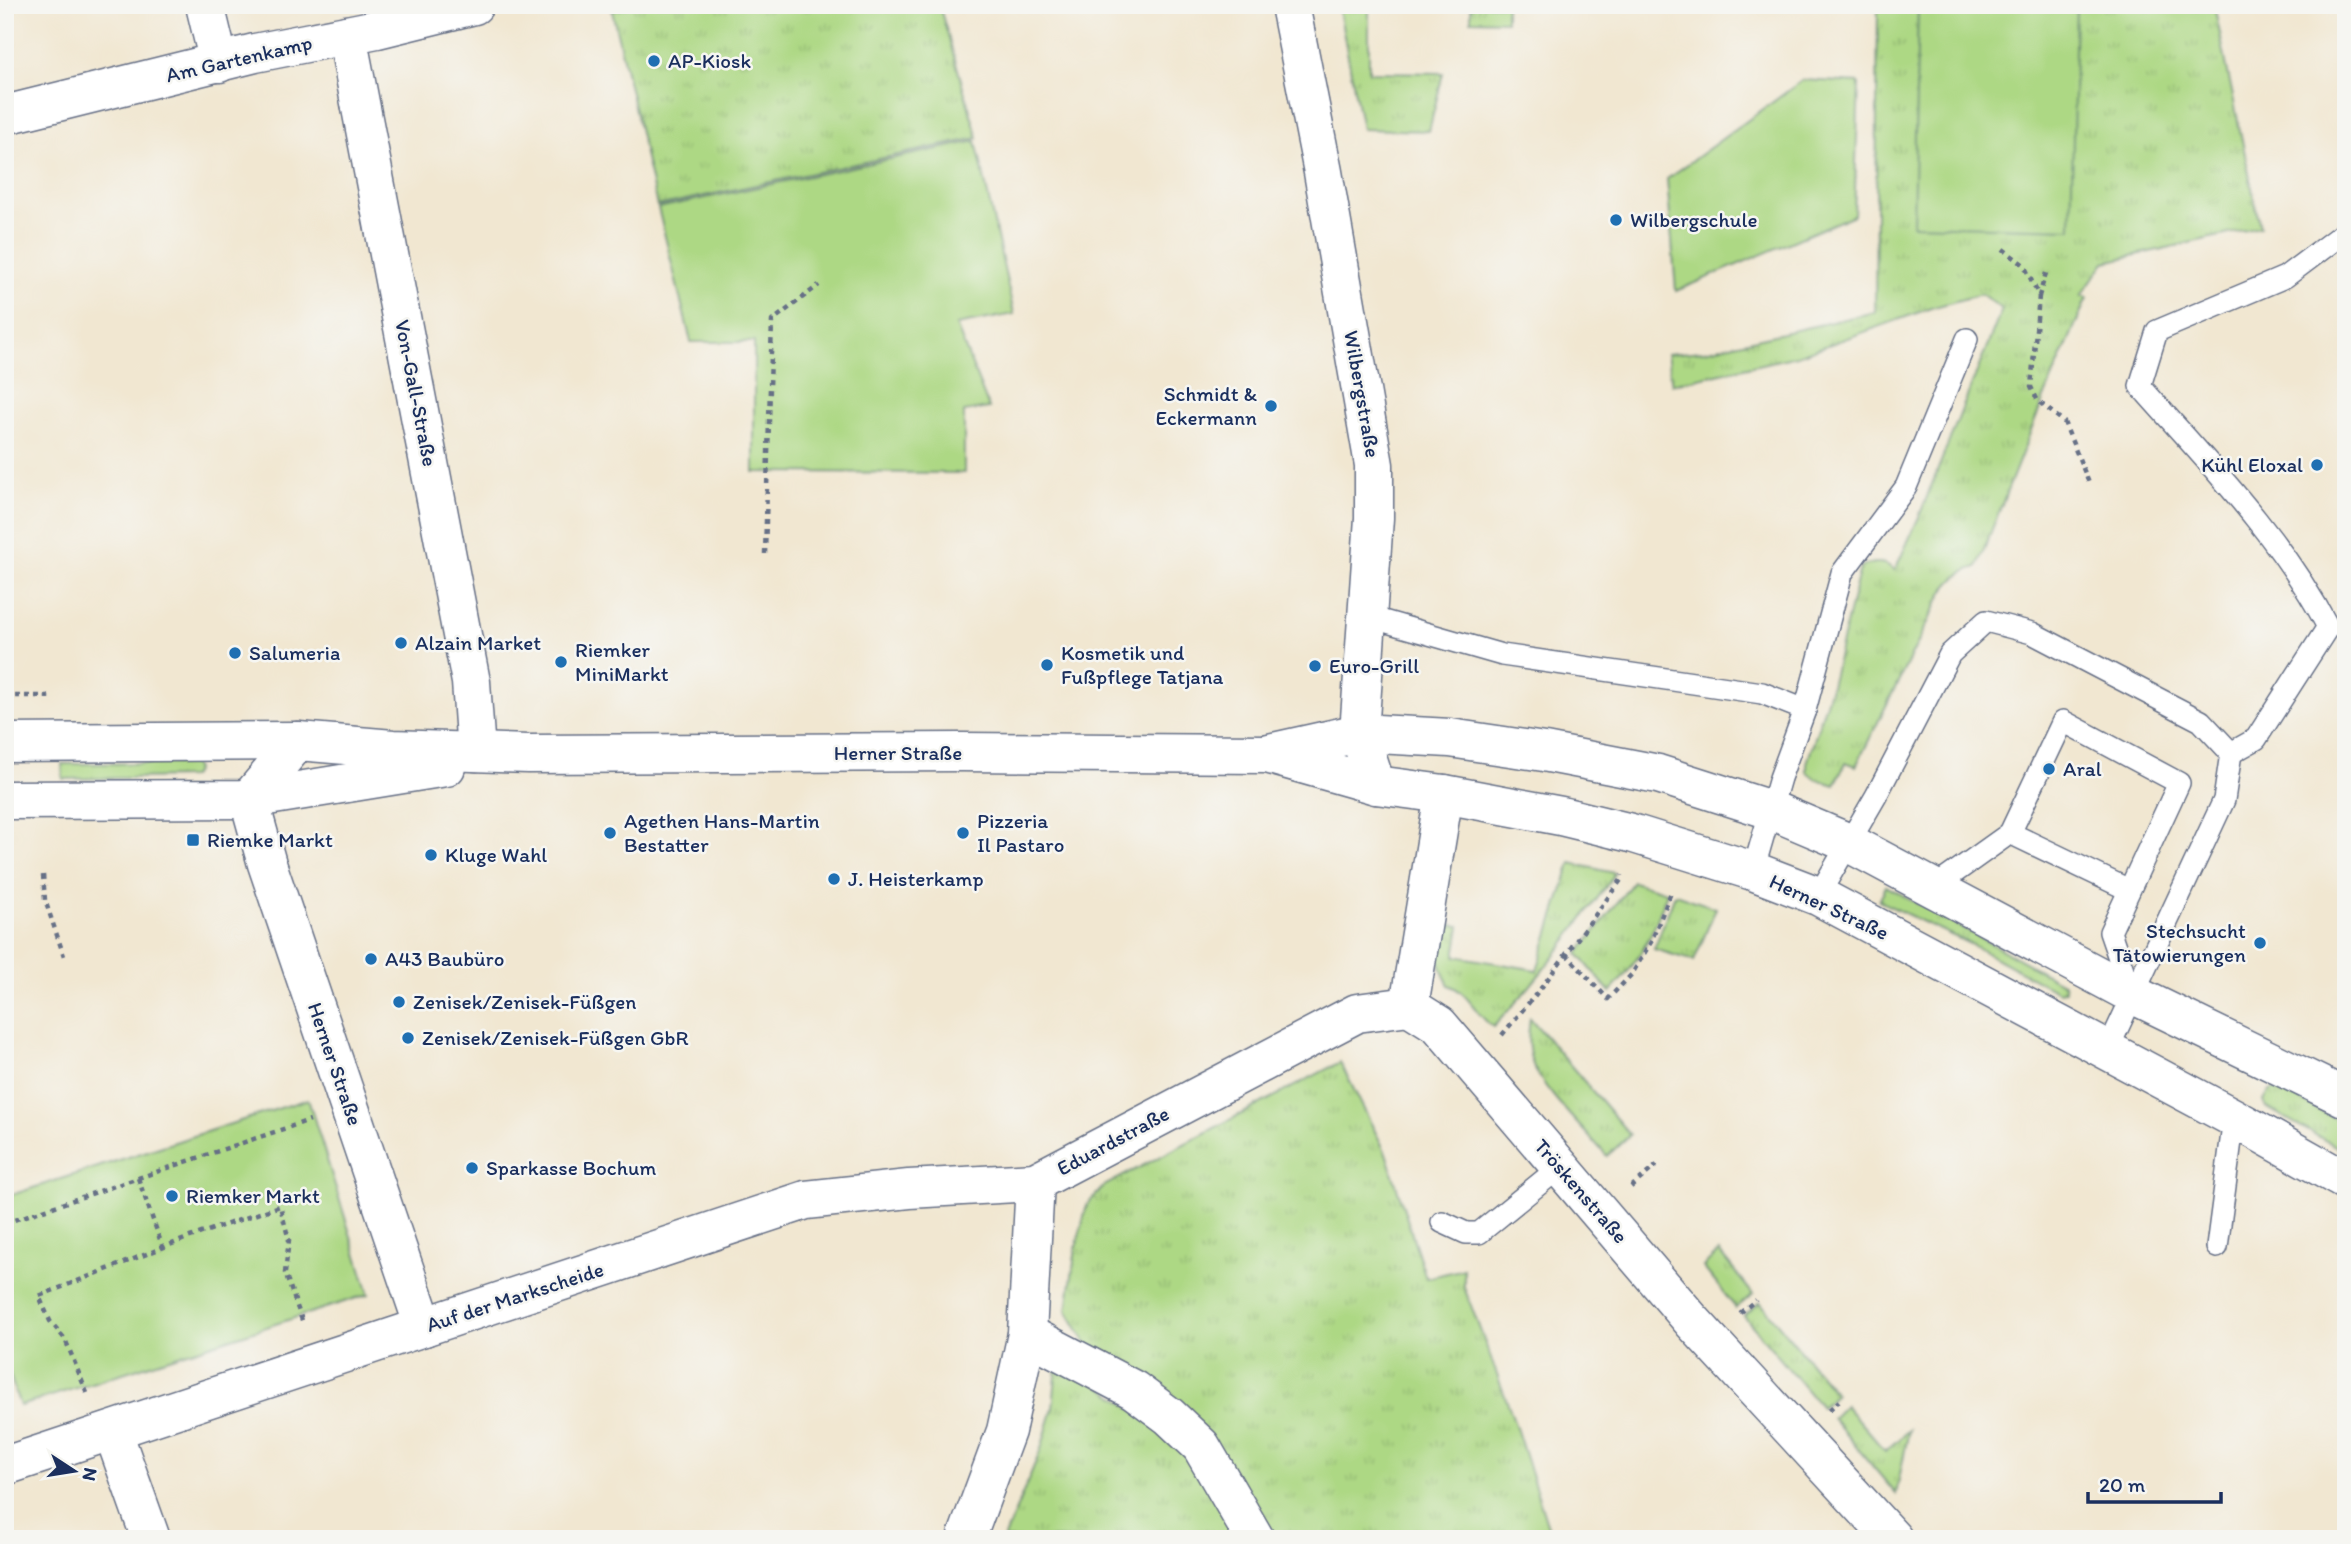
<svg xmlns="http://www.w3.org/2000/svg" width="2351" height="1544" viewBox="0 0 2351 1544" font-family="Itim,sans-serif">
  <style>
    .grass { fill: url(#grass-tufts); stroke: #648471; stroke-width: 2 }
    .park { fill: #add884; stroke: #648471; stroke-width: 2 }
    .lines { fill: none; stroke-linecap: round; stroke-linejoin: round }
    .service-casing { stroke: #666f86; stroke-width: 24 }
    .minor-casing { stroke: #666f86; stroke-width: 41 }
    .tertiary-casing { stroke: #666f86; stroke-width: 41 }
    .primary-casing { stroke: #666f86; stroke-width: 41 }
    .path { stroke: #666f86; stroke-width: 4.5; stroke-dasharray: 5 5; stroke-linecap: butt }
    .service { stroke: #fff; stroke-width: 21 }
    .minor { stroke: #fff; stroke-width: 38 }
    .tertiary { stroke: #fff; stroke-width: 38 }
    .primary { stroke: #fff; stroke-width: 38 }
    .poi-dot { fill: #1f6fb2; stroke: #f6f6f2; stroke-width: 2.5 }
    .labels { text-anchor: middle; stroke-width: 5; stroke-linejoin: round; paint-order: stroke }
    .street-label { font-size: 21px; fill: #1b2f5e; stroke: #f6f6f2 }
    .poi-label { font-size: 21px; fill: #1b2f5e; stroke: #f6f6f2; text-anchor: start }
  </style>
  <defs>
    <pattern id="grass-tufts" width="24" height="20" patternUnits="userSpaceOnUse" patternTransform="scale(1.75)"><rect width="24" height="20" fill="#add884"/><path d="M3 7l-1-3M5 7V3M7 7l1-3M15 17l-1-3M17 17v-4M19 17l1-3" fill="none" stroke="#94ba74"/></pattern>
  </defs>
  <rect width="100%" height="100%" fill="#f6f6f2"/>
  <filter id="ink" filterUnits="userSpaceOnUse"><feTurbulence type="fractalNoise" baseFrequency=".0143" numOctaves="2"/><feDisplacementMap in="SourceGraphic" scale="14" xChannelSelector="R" yChannelSelector="G"/><feConvolveMatrix kernelMatrix="1 2 1 2 8 2 1 2 1" color-interpolation-filters="sRGB"/></filter>
  <filter id="wash" filterUnits="userSpaceOnUse"><feTurbulence type="fractalNoise" baseFrequency=".00686" numOctaves="4" result="noise"/><feDisplacementMap in="SourceGraphic" scale="28" xChannelSelector="R" yChannelSelector="G"/><feGaussianBlur stdDeviation="1.57" result="paint"/><feColorMatrix in="noise" values="0 0 0 0 0 0 0 0 0 0 0 0 0 0 0 0 0 1.4 0 .05"/><feComposite in="paint" operator="in"/></filter>
  <g filter="url(#wash)">
    <rect width="100%" height="100%" fill="#f1e7d1"/>
    <g class="grass">
      <path d="M637 5H939L978 138 657 206 612 11Z"/>
      <path d="M1338 5H1369V72L1443 73 1429 131 1362 129Z"/>
      <path d="M1406 5H1506V21L1471 20V6Z"/>
      <path d="M1878 5H2214L2260 227 2105 262 2081 296 2087 298 2044 398 1977 567C1961 571 1953 579 1943 592L1856 766 1846 762 1835 785 1816 779 1807 772V763L1830 690 1860 568C1874 561 1884 561 1895 570L1918 519 2002 309 1981 294 1931 308 1797 356 1672 384 1667 354 1704 351 1875 312Z"/>
      <path d="M192 763 196 769 192 777 63 779 62 764Z"/>
      <path d="M1571 863 1614 873 1613 877C1575 929 1538 981 1493 1027 1476 1015 1469 993 1449 985 1435 960 1437 951 1441 923L1460 926 1455 956 1537 970Z"/>
      <path d="M1633 882 1667 892C1654 933 1640 961 1610 992L1578 954Z"/>
      <path d="M1886 886 2064 984 2065 991 2058 992 1970 944 1879 901Z"/>
      <path d="M1675 894 1716 908 1694 961 1654 949Z"/>
      <path d="M1530 1018 1630 1135 1607 1156C1588 1134 1539 1086 1532 1062 1527 1047 1528 1033 1530 1018Z"/>
      <path d="M1340 1062 1386 1153 1426 1278 1464 1269V1287L1511 1412 1552 1539H1270L1088 1347 1067 1310 1076 1248 1087 1205 1104 1186Z"/>
      <path d="M2277 1088 2346 1124V1152L2266 1107 2264 1101 2270 1091Z"/>
      <path d="M1719 1252 1753 1294 1736 1308 1703 1267Z"/>
      <path d="M1760 1302 1836 1394 1821 1407 1744 1316Z"/>
      <path d="M1057 1364 1105 1389 1181 1445 1244 1539H1004L1041 1449 1053 1408Z"/>
      <path d="M1845 1405 1885 1451 1909 1430 1896 1494 1832 1418Z"/>
    </g>
    <g class="park">
      <path d="M1918 5H2076L2071 229 1913 225Z"/>
      <path d="M1803 80 1859 83 1854 215 1676 291 1667 179Z"/>
      <path d="M976 141 1014 314 956 325 989 408 964 412V473L754 472V342H691L658 208Z"/>
      <path d="M308 1099 369 1294 20 1406 5 1360V1197Z"/>
    </g>
  </g>
  <g filter="url(#ink)">
    <g class="lines">
      <defs>
        <g id="service">
          <path d="M1366 616 1502 655 1762 693 1805 710"/>
          <path d="M2231 753 2256 739 2328 627C2280 536 2208 463 2140 386L2157 331 2285 277 2346 231"/>
          <path d="M2010 833 2129 890"/>
          <path d="M1753 871 1780 778 1805 710 1842 573 1906 487 1967 339"/>
          <path d="M1933 888 2010 833 2063 721 2179 783 2110 932 2131 993"/>
          <path d="M1818 896 1876 796 1950 654 1986 621 2032 633 2201 721 2231 753 2224 800 2107 1051"/>
          <path d="M1442 1222 1466 1233H1479L1560 1167"/>
          <path d="M2217 1247 2234 1118"/>
        </g>
        <g id="minor">
          <path d="M205 5 219 63"/>
          <path d="M347 35 471 682 476 752"/>
          <path d="M5 115 255 53 377 29 474 5"/>
          <path d="M298 741 249 799 267 864 424 1327"/>
          <path d="M1409 1006 1439 1025 1692 1321 1893 1539"/>
          <path d="M1409 1006 1444 794"/>
          <path d="M1027 1334 1134 1390 1169 1416 1201 1446 1255 1539"/>
          <path d="M113 1432 151 1539"/>
          <path d="M5 1466 806 1200 909 1189 1035 1182 1357 1013 1409 1006"/>
          <path d="M966 1539 1006 1431 1027 1334 1035 1182"/>
        </g>
        <path id="tertiary" d="M1290 5 1323 172 1374 465V518L1359 733 1376 785"/>
        <g id="primary">
          <path d="M5 743 298 741 393 749 528 754 961 752 1267 754 1376 785 1444 794 1561 816 1631 833 1753 871 1818 896 2234 1118 2346 1181"/>
          <path d="M1269 753 1359 733 1450 738 1544 752 1658 774 1771 810 1849 843 2132 994 2346 1098"/>
          <path d="M5 800 249 799 446 767"/>
        </g>
      </defs>
      <use href="#service" class="service-casing"/>
      <use href="#minor" class="minor-casing"/>
      <use href="#tertiary" class="tertiary-casing"/>
      <use href="#primary" class="primary-casing"/>
      <g class="path">
        <path d="M2003 249 2024 265 2039 296 2046 273"/>
        <path d="M2039 296 2031 387 2038 401 2064 422 2089 483"/>
        <path d="M765 554 772 321 819 285"/>
        <path d="M5 696H47V701"/>
        <path d="M43 875 45 900 64 956"/>
        <path d="M1566 954 1608 999 1632 974 1651 942 1672 890"/>
        <path d="M1502 1035 1541 988 1621 880 1622 875"/>
        <path d="M138 1178 163 1248"/>
        <path d="M1631 1187 1657 1165"/>
        <path d="M5 1223 310 1120"/>
        <path d="M1740 1313 1756 1300"/>
        <path d="M87 1393 65 1339 50 1321 39 1296 190 1237 280 1206 289 1240 285 1273 303 1323"/>
        <path d="M1829 1410 1839 1401"/>
      </g>
      <use href="#service" class="service"/>
      <use href="#minor" class="minor"/>
      <use href="#tertiary" class="tertiary"/>
      <use href="#primary" class="primary"/>
    </g>
  </g>
  <g class="poi-dot">
    <circle cx="654" cy="61" r="7"/>
    <circle cx="1616" cy="220" r="7"/>
    <circle cx="1271" cy="406" r="7"/>
    <circle cx="2317" cy="465" r="7"/>
    <circle cx="401" cy="643" r="7"/>
    <circle cx="235" cy="653" r="7"/>
    <circle cx="561" cy="662" r="7"/>
    <circle cx="1047" cy="665" r="7"/>
    <circle cx="1315" cy="666" r="7"/>
    <circle cx="2049" cy="769" r="7"/>
    <circle cx="610" cy="833" r="7"/>
    <circle cx="963" cy="833" r="7"/>
    <rect x="186" y="833" width="14" height="14" rx="3.5"/>
    <circle cx="431" cy="855" r="7"/>
    <circle cx="834" cy="879" r="7"/>
    <circle cx="2260" cy="943" r="7"/>
    <circle cx="371" cy="959" r="7"/>
    <circle cx="399" cy="1002" r="7"/>
    <circle cx="408" cy="1038" r="7"/>
    <circle cx="472" cy="1168" r="7"/>
    <circle cx="172" cy="1196" r="7"/>
  </g>
  <g class="labels">
    <g class="street-label">
      <text transform="translate(239 59) rotate(-13)" y="7">Am Gartenkamp</text>
      <text transform="translate(416 393) rotate(79)" y="7">Von-Gall-Straße</text>
      <text transform="translate(1362 394) rotate(80)" y="7">Wilbergstraße</text>
      <text x="898" y="760">Herner Straße</text>
      <text transform="translate(1829 907) rotate(25)" y="7">Herner Straße</text>
      <text transform="translate(335 1064) rotate(71)" y="7">Herner Straße</text>
      <text transform="translate(1113 1141) rotate(-28)" y="7">Eduardstraße</text>
      <text transform="translate(1581 1191) rotate(49)" y="7">Tröskenstraße</text>
      <text transform="translate(515 1297) rotate(-18)" y="7">Auf der Markscheide</text>
    </g>
    <g class="poi-label">
      <text x="668" y="68">AP-Kiosk</text>
      <text x="1630" y="227">Wilbergschule</text>
      <text x="1257" y="401" text-anchor="end">Schmidt &amp;<tspan x="1257" dy="24">Eckermann</tspan></text>
      <text x="2303" y="472" text-anchor="end">Kühl Eloxal</text>
      <text x="415" y="650">Alzain Market</text>
      <text x="575" y="657">Riemker<tspan x="575" dy="24">MiniMarkt</tspan></text>
      <text x="249" y="660">Salumeria</text>
      <text x="1061" y="660">Kosmetik und<tspan x="1061" dy="24">Fußpflege Tatjana</tspan></text>
      <text x="1329" y="673">Euro-Grill</text>
      <text x="2063" y="776">Aral</text>
      <text x="624" y="828">Agethen Hans-Martin<tspan x="624" dy="24">Bestatter</tspan></text>
      <text x="977" y="828">Pizzeria<tspan x="977" dy="24">Il Pastaro</tspan></text>
      <text x="207" y="847">Riemke Markt</text>
      <text x="445" y="862">Kluge Wahl</text>
      <text x="848" y="886">J. Heisterkamp</text>
      <text x="2246" y="938" text-anchor="end">Stechsucht<tspan x="2246" dy="24">Tätowierungen</tspan></text>
      <text x="385" y="966">A43 Baubüro</text>
      <text x="413" y="1009">Zenisek/Zenisek-Füßgen</text>
      <text x="422" y="1045">Zenisek/Zenisek-Füßgen GbR</text>
      <text x="486" y="1175">Sparkasse Bochum</text>
      <text x="186" y="1203">Riemker Markt</text>
    </g>
  </g>
  <rect width="2351" height="1544" fill="none" stroke="#f6f6f2" stroke-width="28"/>
  <g transform="translate(74 1471) rotate(102)" stroke="#f6f6f2" stroke-width="5" paint-order="stroke">
  <path d="M0-5L12 26L0 18L-12 26Z" fill="#1b2f5e"/>
  <text y="-10" font-size="19" font-weight="bold" text-anchor="middle" fill="#1b2f5e">N</text>
  </g>
  <path d="M2088 1492v10h133v-10" fill="none" stroke="#1b2f5e" stroke-width="3.5"/>
  <text x="2099" y="1492" font-size="21" fill="#1b2f5e" stroke="#f6f6f2" stroke-width="5" paint-order="stroke">20 m</text>
</svg>
